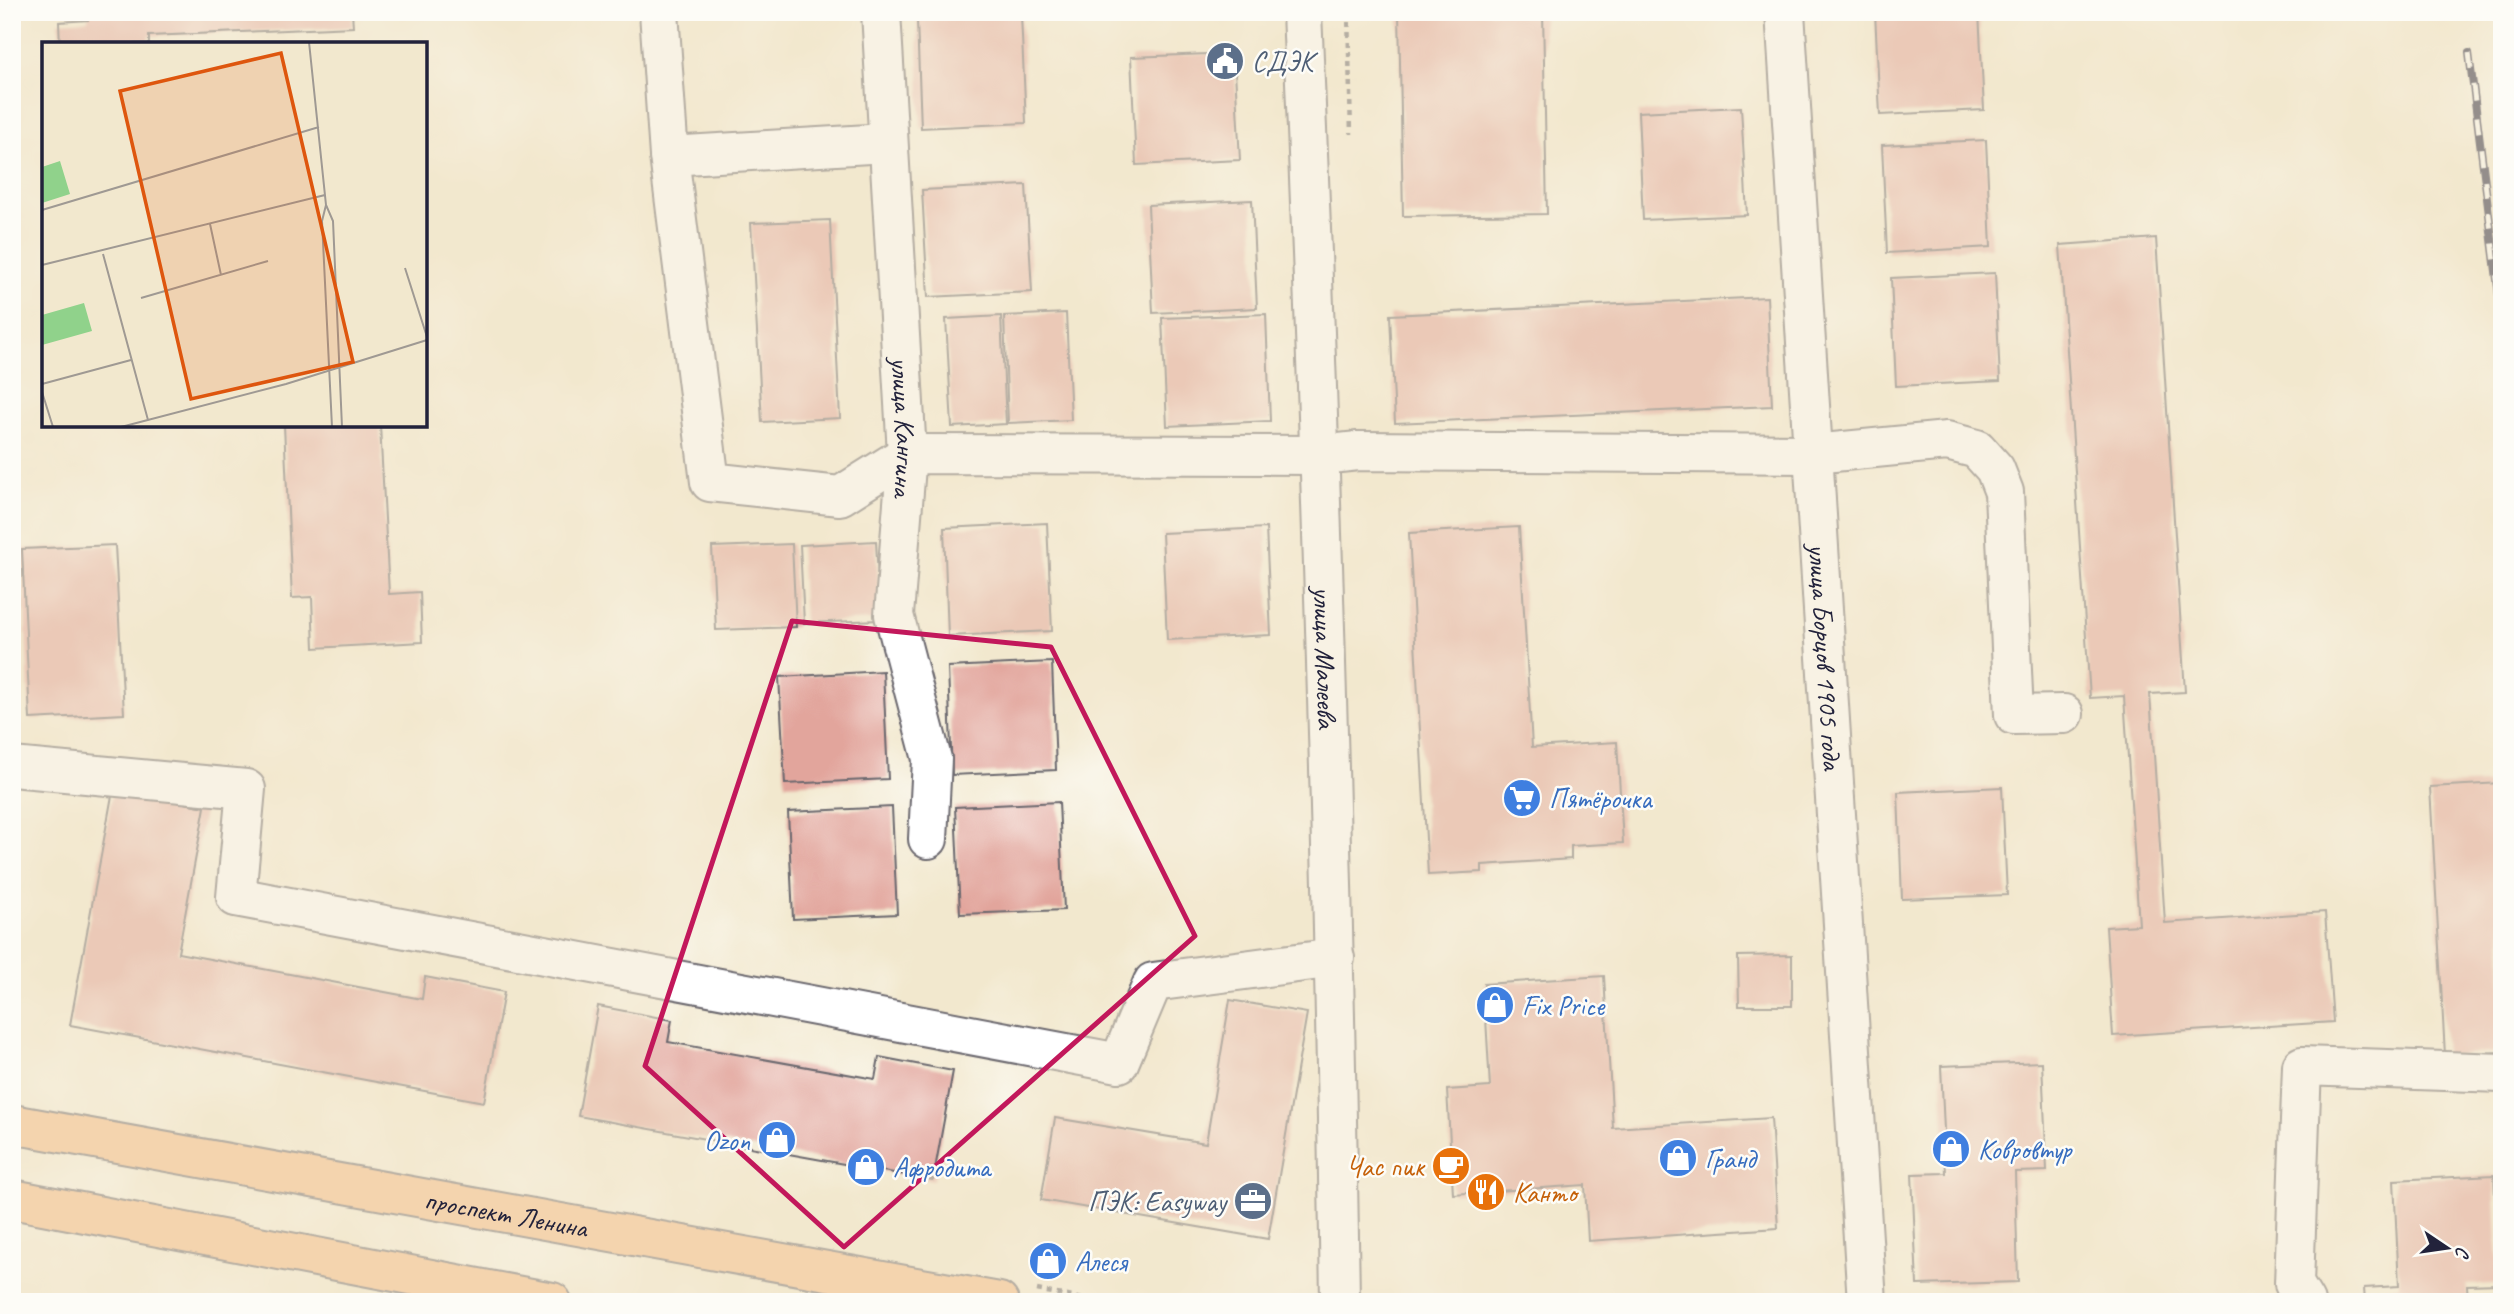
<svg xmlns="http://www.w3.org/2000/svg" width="2514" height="1314" viewBox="0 0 2514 1314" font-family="Caveat,sans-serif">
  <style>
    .building { fill: #e2a59c }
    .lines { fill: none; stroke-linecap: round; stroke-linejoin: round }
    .minor-casing { stroke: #6b676e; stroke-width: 42 }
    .major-casing { stroke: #6b676e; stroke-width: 42 }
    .path { stroke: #6b676e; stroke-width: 4.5; stroke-dasharray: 5 5; stroke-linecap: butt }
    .minor { stroke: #fff; stroke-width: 38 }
    .major { stroke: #f7bd88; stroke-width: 38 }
    .rail-casing { stroke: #22223b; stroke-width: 8 }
    .rail { stroke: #fdfcf7; stroke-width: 5; stroke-dasharray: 16; stroke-linecap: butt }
    .marked { fill: none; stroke: #c2185b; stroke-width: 5; stroke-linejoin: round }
    .labels { text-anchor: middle; stroke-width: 5; stroke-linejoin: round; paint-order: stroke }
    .service-label { font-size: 28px; fill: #4e5e75; stroke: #fdfcf7; text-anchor: start }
    .street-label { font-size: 28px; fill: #22223b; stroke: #fdfcf7 }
    .shop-label { font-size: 28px; fill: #366cbe; stroke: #fdfcf7; text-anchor: start }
    .food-label { font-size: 28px; fill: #c56008; stroke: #fdfcf7; text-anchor: end }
    .inset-road { fill: none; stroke: #9f9993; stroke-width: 2 }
    .view { fill: #de560e; fill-opacity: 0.15; stroke: #de560e; stroke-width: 3.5 }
    .inset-edge { fill: none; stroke: #22223b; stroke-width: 3.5 }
  </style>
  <rect width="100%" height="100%" fill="#fdfcf7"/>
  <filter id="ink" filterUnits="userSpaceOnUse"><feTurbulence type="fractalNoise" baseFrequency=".0143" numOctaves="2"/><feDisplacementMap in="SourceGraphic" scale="14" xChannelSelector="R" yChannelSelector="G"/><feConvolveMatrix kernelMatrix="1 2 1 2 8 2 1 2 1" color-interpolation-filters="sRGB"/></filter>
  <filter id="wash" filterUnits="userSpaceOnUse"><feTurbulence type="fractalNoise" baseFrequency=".00686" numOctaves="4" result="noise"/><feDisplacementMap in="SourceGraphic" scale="28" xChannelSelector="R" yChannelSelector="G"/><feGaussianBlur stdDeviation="1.57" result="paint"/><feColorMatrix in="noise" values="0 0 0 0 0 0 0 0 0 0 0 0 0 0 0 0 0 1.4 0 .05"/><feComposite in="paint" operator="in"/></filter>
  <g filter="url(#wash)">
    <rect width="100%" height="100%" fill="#f2e8ce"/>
    <g id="blocks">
      <g class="building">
        <path d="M88 12H352L353 27 149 36V44H60L59 22 88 20Z"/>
        <path d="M1399 12H1543L1547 214 1403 216Z"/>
        <path d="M1875 12H1979L1984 110 1880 115Z"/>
        <path d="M1021 15 1026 123 921 128 917 20Z"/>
        <path d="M1234 53 1240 160 1136 165 1131 57Z"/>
        <path d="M1741 107 1747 215 1643 220 1638 112Z"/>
        <path d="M1986 140 1991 247 1887 253 1882 145Z"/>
        <path d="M1026 185 1032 292 928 297 922 190Z"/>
        <path d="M1252 200 1257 308 1153 313 1148 205Z"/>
        <path d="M830 220 840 418 762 422 751 223Z"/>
        <path d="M2156 238 2185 692 2150 694 2165 923 2325 912 2333 1022 2113 1036 2106 927 2139 925 2124 696 2090 698 2060 245Z"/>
        <path d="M1995 273 2000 381 1896 386 1891 278Z"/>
        <path d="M1767 297 1772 406 1395 423 1390 315Z"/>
        <path d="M1066 313 1071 420 1008 423 1004 316Z"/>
        <path d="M1266 314 1270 421 1167 426 1162 318Z"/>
        <path d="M1001 316 1006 424 952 427 946 319Z"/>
        <path d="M284 425H380L389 594 420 592 422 642 314 648 312 597 292 598Z"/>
        <path d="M1047 523 1052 631 948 636 944 528Z"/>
        <path d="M1519 527 1532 747 1617 742 1623 843 1571 846V859L1482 865V872L1428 875 1409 533Z"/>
        <path d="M1266 528 1271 635 1167 640 1162 533Z"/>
        <path d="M876 541 880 620 804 623 800 545Z"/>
        <path d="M792 544 796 627 716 630 712 547Z"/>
        <path d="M115 545 124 714 30 719 22 549Z"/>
        <path d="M1052 662 1056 770 952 775 948 667Z"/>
        <path d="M883 671 888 779 785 784 779 677Z"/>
        <path d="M2501 783 2502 1052 2445 1055 2430 787Z"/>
        <path d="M2002 787 2007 895 1902 899 1898 792Z"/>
        <path d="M113 790 205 807 178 953 422 999 425 977 504 992 484 1102 70 1025Z"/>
        <path d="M1059 802 1064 910 960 914 955 807Z"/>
        <path d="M892 807 897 914 793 919 788 812Z"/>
        <path d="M1792 955V1006H1739L1738 956Z"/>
        <path d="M1604 976 1613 1128 1771 1118 1778 1228 1588 1241 1585 1185 1453 1194 1447 1090 1490 1087 1484 984Z"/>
        <path d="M1230 1000 1307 1013 1268 1239 1041 1200 1055 1118 1206 1143Z"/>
        <path d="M598 1006 672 1020 668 1042 875 1079 879 1057 953 1071 933 1180 578 1116Z"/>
        <path d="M2042 1062 2047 1171 2015 1172 2018 1282 1917 1285 1912 1174 1946 1173 1941 1066Z"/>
        <path d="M2494 1175 2499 1284 2467 1285 2468 1302H2365L2364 1288 2399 1286 2394 1180Z"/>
      </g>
    </g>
  </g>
  <g filter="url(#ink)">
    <use href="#blocks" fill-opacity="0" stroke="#6b676e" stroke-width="2"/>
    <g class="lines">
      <defs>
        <g id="minor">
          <path d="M659 12 669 156 710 482 840 496 907 454 1321 455 1358 451 1813 454 1947 441 1977 449 1995 469 2004 492 2014 715 2064 714"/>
          <path id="s1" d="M881 12 907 454 894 615 932 759 928 839"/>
          <path id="s2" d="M1302 12C1321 442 1334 872 1340 1302"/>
          <path id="s3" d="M1785 12 1867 1302"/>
          <path d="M669 156 886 143"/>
          <path d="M12 767 246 789 236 897 1119 1063 1153 982 1335 958"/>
          <path d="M2305 1302 2294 1284 2302 1066 2502 1073"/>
        </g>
        <g id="major">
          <path id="s4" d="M12 1124 999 1302"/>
          <path d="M12 1199 552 1302"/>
        </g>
      </defs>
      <use href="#minor" class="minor-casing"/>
      <use href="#major" class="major-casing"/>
      <g class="path">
        <path d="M1348 12 1351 134"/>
        <path d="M1037 1290 1098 1302"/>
      </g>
      <use href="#minor" class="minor"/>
      <use href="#major" class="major"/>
      <defs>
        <path id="rail" d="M2469 53 2502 320"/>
      </defs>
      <use href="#rail" class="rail-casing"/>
      <use href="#rail" class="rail"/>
    </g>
  </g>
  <path d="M0 0H2514V1314H0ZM792 621 1051 647 1195 936 844 1247 645 1066Z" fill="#f2e8ce" fill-opacity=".55" fill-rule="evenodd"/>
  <path class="marked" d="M792 621 1051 647 1195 936 844 1247 645 1066Z"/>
  <defs>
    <symbol id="civic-disc" viewBox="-11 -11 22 22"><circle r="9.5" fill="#5c6f8a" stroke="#fdfcf7"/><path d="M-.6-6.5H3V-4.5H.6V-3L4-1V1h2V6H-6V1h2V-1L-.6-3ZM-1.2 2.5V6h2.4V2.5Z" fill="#fff"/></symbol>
    <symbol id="supermarket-disc" viewBox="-11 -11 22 22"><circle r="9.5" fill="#3f7fe0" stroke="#fdfcf7"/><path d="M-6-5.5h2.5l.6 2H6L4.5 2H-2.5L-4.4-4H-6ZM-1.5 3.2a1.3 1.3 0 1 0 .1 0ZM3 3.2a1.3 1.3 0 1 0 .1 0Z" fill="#fff"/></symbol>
    <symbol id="shop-disc" viewBox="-11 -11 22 22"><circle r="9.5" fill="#3f7fe0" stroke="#fdfcf7"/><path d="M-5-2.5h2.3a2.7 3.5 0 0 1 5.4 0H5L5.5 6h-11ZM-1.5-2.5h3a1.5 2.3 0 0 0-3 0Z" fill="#fff"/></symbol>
    <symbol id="cafe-disc" viewBox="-11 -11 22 22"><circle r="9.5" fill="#e8710a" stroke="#fdfcf7"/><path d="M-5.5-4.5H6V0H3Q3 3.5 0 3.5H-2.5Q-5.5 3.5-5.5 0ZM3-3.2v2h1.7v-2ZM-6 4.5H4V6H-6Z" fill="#fff"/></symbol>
    <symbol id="restaurant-disc" viewBox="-11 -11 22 22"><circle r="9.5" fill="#e8710a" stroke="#fdfcf7"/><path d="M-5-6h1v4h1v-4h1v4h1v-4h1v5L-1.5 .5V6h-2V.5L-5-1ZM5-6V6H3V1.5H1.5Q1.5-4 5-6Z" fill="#fff"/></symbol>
    <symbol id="office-disc" viewBox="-11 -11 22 22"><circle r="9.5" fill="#5c6f8a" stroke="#fdfcf7"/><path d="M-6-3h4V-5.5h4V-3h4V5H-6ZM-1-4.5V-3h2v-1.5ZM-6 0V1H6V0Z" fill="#fff"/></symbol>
  </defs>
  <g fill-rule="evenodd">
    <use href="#civic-disc" x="1203" y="39" width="44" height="44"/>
    <use href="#supermarket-disc" x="1500" y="776" width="44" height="44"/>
    <use href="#shop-disc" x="1473" y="983" width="44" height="44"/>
    <use href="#shop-disc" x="755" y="1118" width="44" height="44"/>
    <use href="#shop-disc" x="1929" y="1127" width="44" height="44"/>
    <use href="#shop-disc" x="1656" y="1136" width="44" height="44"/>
    <use href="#cafe-disc" x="1429" y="1144" width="44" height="44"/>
    <use href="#shop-disc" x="844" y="1145" width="44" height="44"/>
    <use href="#restaurant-disc" x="1464" y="1170" width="44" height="44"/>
    <use href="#office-disc" x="1231" y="1179" width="44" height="44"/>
    <use href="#shop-disc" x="1026" y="1239" width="44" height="44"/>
  </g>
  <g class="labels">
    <g class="service-label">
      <text x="1252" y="71">СДЭК</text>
      <text x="1226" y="1211" text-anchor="end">ПЭК: Easyway</text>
    </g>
    <g class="street-label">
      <text dy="10" stroke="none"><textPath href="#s1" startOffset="416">улица Кангина</textPath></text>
      <text dy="10" stroke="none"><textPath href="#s2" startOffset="646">улица Малеева</textPath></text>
      <text dy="10" stroke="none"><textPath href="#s3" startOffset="646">улица Борцов 1905 года</textPath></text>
      <text dy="10" stroke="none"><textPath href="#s4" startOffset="502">проспект Ленина</textPath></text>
    </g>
    <g class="shop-label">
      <text x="1549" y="808">Пятёрочка</text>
      <text x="1522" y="1015">Fix Price</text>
      <text x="750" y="1150" text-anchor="end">Ozon</text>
      <text x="1978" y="1159">Ковровтур</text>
      <text x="1705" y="1168">Гранд</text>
      <text x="893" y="1177">Афродита</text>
      <text x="1075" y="1271">Алеся</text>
    </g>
    <g class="food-label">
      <text x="1424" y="1176">Час пик</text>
      <text x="1513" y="1202" text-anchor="start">Канто</text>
    </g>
  </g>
  <g transform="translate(42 42)">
    <rect width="385" height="385" fill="#f2e8ce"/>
    <path d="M18 119 28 152 0 161V125ZM42 261 50 289 0 303V273Z" fill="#90d28b"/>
    <path class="inset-road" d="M267 0 284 163 291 179 300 385M284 163 280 179 290 385M0 168 277 85M168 182 179 233M61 212 106 378M0 223 283 153M363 226 385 295M99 256 226 219M0 342 89 318M0 350 11 385M79 385 244 342 385 298"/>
    <path class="view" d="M239 11 311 320 149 357 78 49Z"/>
    <rect width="385" height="385" class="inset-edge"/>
  </g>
  <rect width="2514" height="1314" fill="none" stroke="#fdfcf7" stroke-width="42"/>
  <g transform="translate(2447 1248) rotate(103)" stroke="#fdfcf7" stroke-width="5" paint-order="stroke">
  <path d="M0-5L12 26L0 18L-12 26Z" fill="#22223b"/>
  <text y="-10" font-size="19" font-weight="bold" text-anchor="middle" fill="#22223b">С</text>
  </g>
</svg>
